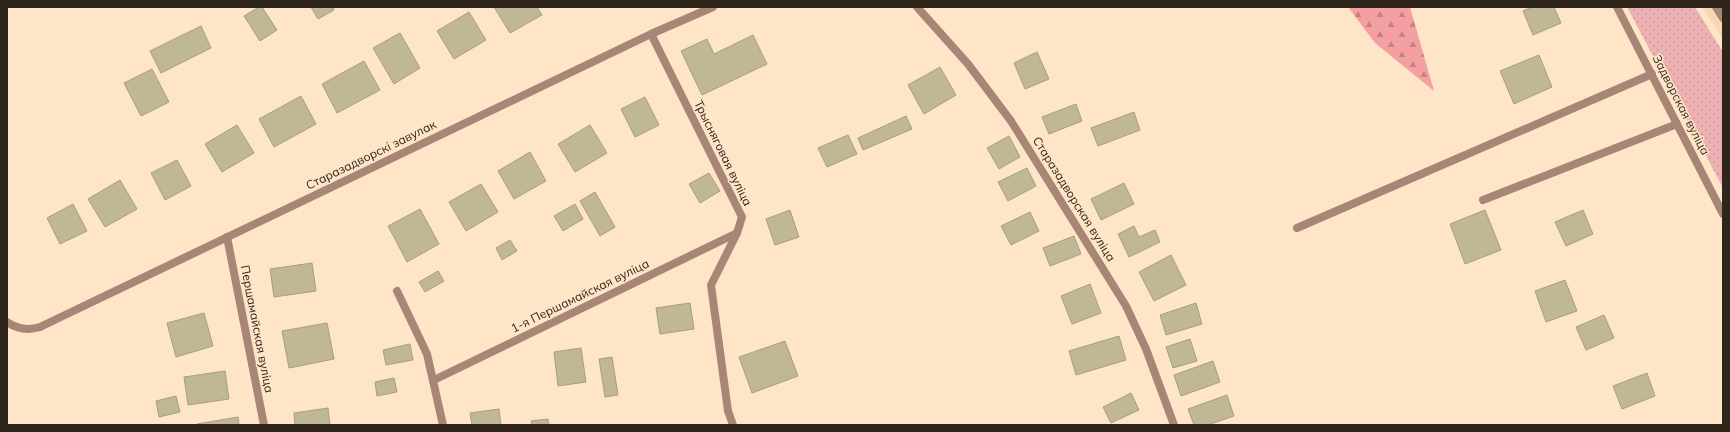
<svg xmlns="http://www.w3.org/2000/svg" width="1730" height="432" viewBox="0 0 1730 432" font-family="Mulish,sans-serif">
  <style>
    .built { fill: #f7d8b6 }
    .grass { fill: url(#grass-dots) }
    .forest { fill: url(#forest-firs) }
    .building { fill: #bfb795; stroke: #a69f7d }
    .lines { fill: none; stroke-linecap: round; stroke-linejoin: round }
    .lane { stroke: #a78678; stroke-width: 8 }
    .street { stroke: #a78678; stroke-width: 8 }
    .labels { text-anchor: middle; stroke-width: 3; stroke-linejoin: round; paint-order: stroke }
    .street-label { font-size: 12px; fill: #2f251a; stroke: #ffe5c8 }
  </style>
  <defs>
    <pattern id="grass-dots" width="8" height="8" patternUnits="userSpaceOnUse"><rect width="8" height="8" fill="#eeb1b3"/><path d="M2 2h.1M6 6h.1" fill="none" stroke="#cc9899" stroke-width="1.8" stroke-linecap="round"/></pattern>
    <pattern id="forest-firs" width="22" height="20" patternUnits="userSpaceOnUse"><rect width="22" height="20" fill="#f49fa2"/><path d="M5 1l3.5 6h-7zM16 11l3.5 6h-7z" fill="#c68183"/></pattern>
  </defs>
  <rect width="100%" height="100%" fill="#ffe5c8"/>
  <path class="built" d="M1702 7H1723V40Z"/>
  <path class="grass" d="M1627 7H1695L1723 52V188Z"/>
  <path class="forest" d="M1348 7H1410L1434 91 1375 43Z"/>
  <g class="building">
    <path d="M259 7H262L277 30 260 41 244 16Z"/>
    <path d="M311 7H333L334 10 318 19Z"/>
    <path d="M494 7H537L542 15 510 33Z"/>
    <path d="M1532 7H1554L1561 23 1533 35 1523 11Z"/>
    <path d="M469 12 486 40 454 59 437 31Z"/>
    <path d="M201 26 211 48 161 73 150 51Z"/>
    <path d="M400 33 420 68 394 84 373 48Z"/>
    <path d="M753 35 767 64 702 95 681 51 707 39 714 54Z"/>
    <path d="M1037 52 1049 79 1025 89 1014 63Z"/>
    <path d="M1539 55 1552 87 1514 104 1500 71Z"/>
    <path d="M364 61 380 90 337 113 322 84Z"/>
    <path d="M940 67 956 95 924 114 908 85Z"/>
    <path d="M152 69 169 102 141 116 124 83Z"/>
    <path d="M301 96 316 124 274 147 259 119Z"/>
    <path d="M645 97 659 125 635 137 621 109Z"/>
    <path d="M1076 104 1082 121 1049 134 1042 117Z"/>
    <path d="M1134 112 1140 130 1098 146 1091 128Z"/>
    <path d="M906 116 912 129 863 150 858 138Z"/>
    <path d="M237 125 254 153 222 172 205 144Z"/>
    <path d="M590 125 607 153 575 172 558 144Z"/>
    <path d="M848 135 857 154 827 167 818 148Z"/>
    <path d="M1009 136 1020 157 999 169 987 148Z"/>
    <path d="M530 152 546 181 514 199 498 171Z"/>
    <path d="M177 160 191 186 165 200 151 173Z"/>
    <path d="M1027 168 1036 186 1008 201 998 182Z"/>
    <path d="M709 173 720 191 700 203 689 184Z"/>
    <path d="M120 180 137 209 105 227 88 199Z"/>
    <path d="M1124 183 1134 204 1101 220 1091 199Z"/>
    <path d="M481 184 498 212 466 231 449 202Z"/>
    <path d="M595 192 615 227 600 236 580 201Z"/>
    <path d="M73 204 87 231 60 244 47 218Z"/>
    <path d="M575 204 583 219 563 231 554 216Z"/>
    <path d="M420 209 439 244 407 262 388 226Z"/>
    <path d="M790 210 799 237 775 245 766 219Z"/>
    <path d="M1485 210 1501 250 1465 264 1450 224Z"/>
    <path d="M1583 210 1593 234 1566 246 1555 222Z"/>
    <path d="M1030 212 1039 231 1011 245 1001 226Z"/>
    <path d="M1134 226 1139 237 1155 230 1160 242 1129 257 1118 234Z"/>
    <path d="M1074 236 1081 254 1050 266 1043 248Z"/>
    <path d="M510 240 517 251 502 260 496 248Z"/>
    <path d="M1171 255 1186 285 1154 301 1139 272Z"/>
    <path d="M312 263 316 291 274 297 270 269Z"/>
    <path d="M438 271 444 281 425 292 419 282Z"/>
    <path d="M1565 280 1577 311 1546 322 1535 291Z"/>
    <path d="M1090 284 1101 313 1072 324 1061 296Z"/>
    <path d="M690 303 694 329 660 334 656 308Z"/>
    <path d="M1196 303 1202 324 1166 335 1160 315Z"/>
    <path d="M204 313 213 346 176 357 167 323Z"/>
    <path d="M1604 315 1614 338 1586 350 1576 327Z"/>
    <path d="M327 323 334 359 289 368 282 331Z"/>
    <path d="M1119 336 1126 360 1076 375 1069 351Z"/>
    <path d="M1190 339 1197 361 1173 368 1166 347Z"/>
    <path d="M785 341 798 376 752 393 739 357Z"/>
    <path d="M410 344 413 360 386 365 383 350Z"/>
    <path d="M581 348 586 382 558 386 554 352Z"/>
    <path d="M612 357 618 395 605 397 599 359Z"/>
    <path d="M1213 361 1220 382 1181 396 1174 375Z"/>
    <path d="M225 371 229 399 188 405 184 377Z"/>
    <path d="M1647 373 1655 396 1622 409 1613 386Z"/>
    <path d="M394 378 397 392 377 396 375 382Z"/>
    <path d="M1131 393 1139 410 1111 423 1103 407Z"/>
    <path d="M1227 395 1234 416 1208 425H1194L1188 409Z"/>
    <path d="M176 396 180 412 159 417 156 401Z"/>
    <path d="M328 408 330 425H295L294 413Z"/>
    <path d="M499 409 501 425H472L470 413Z"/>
    <path d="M238 417 239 425H197V424Z"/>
    <path d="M548 419 549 425H532L531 421Z"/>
  </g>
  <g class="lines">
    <g class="lane">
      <path d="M1716 7 1723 18"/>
      <path d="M1483 200 1677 124"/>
      <path d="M1297 228 1652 74"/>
      <path d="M397 291 427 354 443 425"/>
      <path d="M7 322C17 329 27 331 40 327"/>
    </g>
    <g class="street">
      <path d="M917 7 968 64 1011 121 1126 306 1146 349 1174 425"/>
      <path d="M1617 7 1723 214"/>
      <path d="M651 34 742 217 737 233 711 285 728 411 733 425"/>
      <path d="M227 237 264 425"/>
      <path d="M40 327 651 34 713 7"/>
      <path d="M434 380 737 233"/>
    </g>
  </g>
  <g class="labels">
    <g class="street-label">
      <text transform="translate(1681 105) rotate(63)" y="4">Задворская вуліца</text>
      <text transform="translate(723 153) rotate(64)" y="4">Трысняговая вуліца</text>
      <text transform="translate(371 155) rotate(-26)" y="4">Старазадворскі завулак</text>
      <text transform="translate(1074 199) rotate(58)" y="4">Старазадворская вуліца</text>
      <text transform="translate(580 296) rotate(-26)" y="4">1-я Першамайская вуліца</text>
      <text transform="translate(257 329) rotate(79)" y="4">Першамайская вуліца</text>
    </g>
  </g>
  <rect width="1730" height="432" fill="none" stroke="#2f251a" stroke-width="16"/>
</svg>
